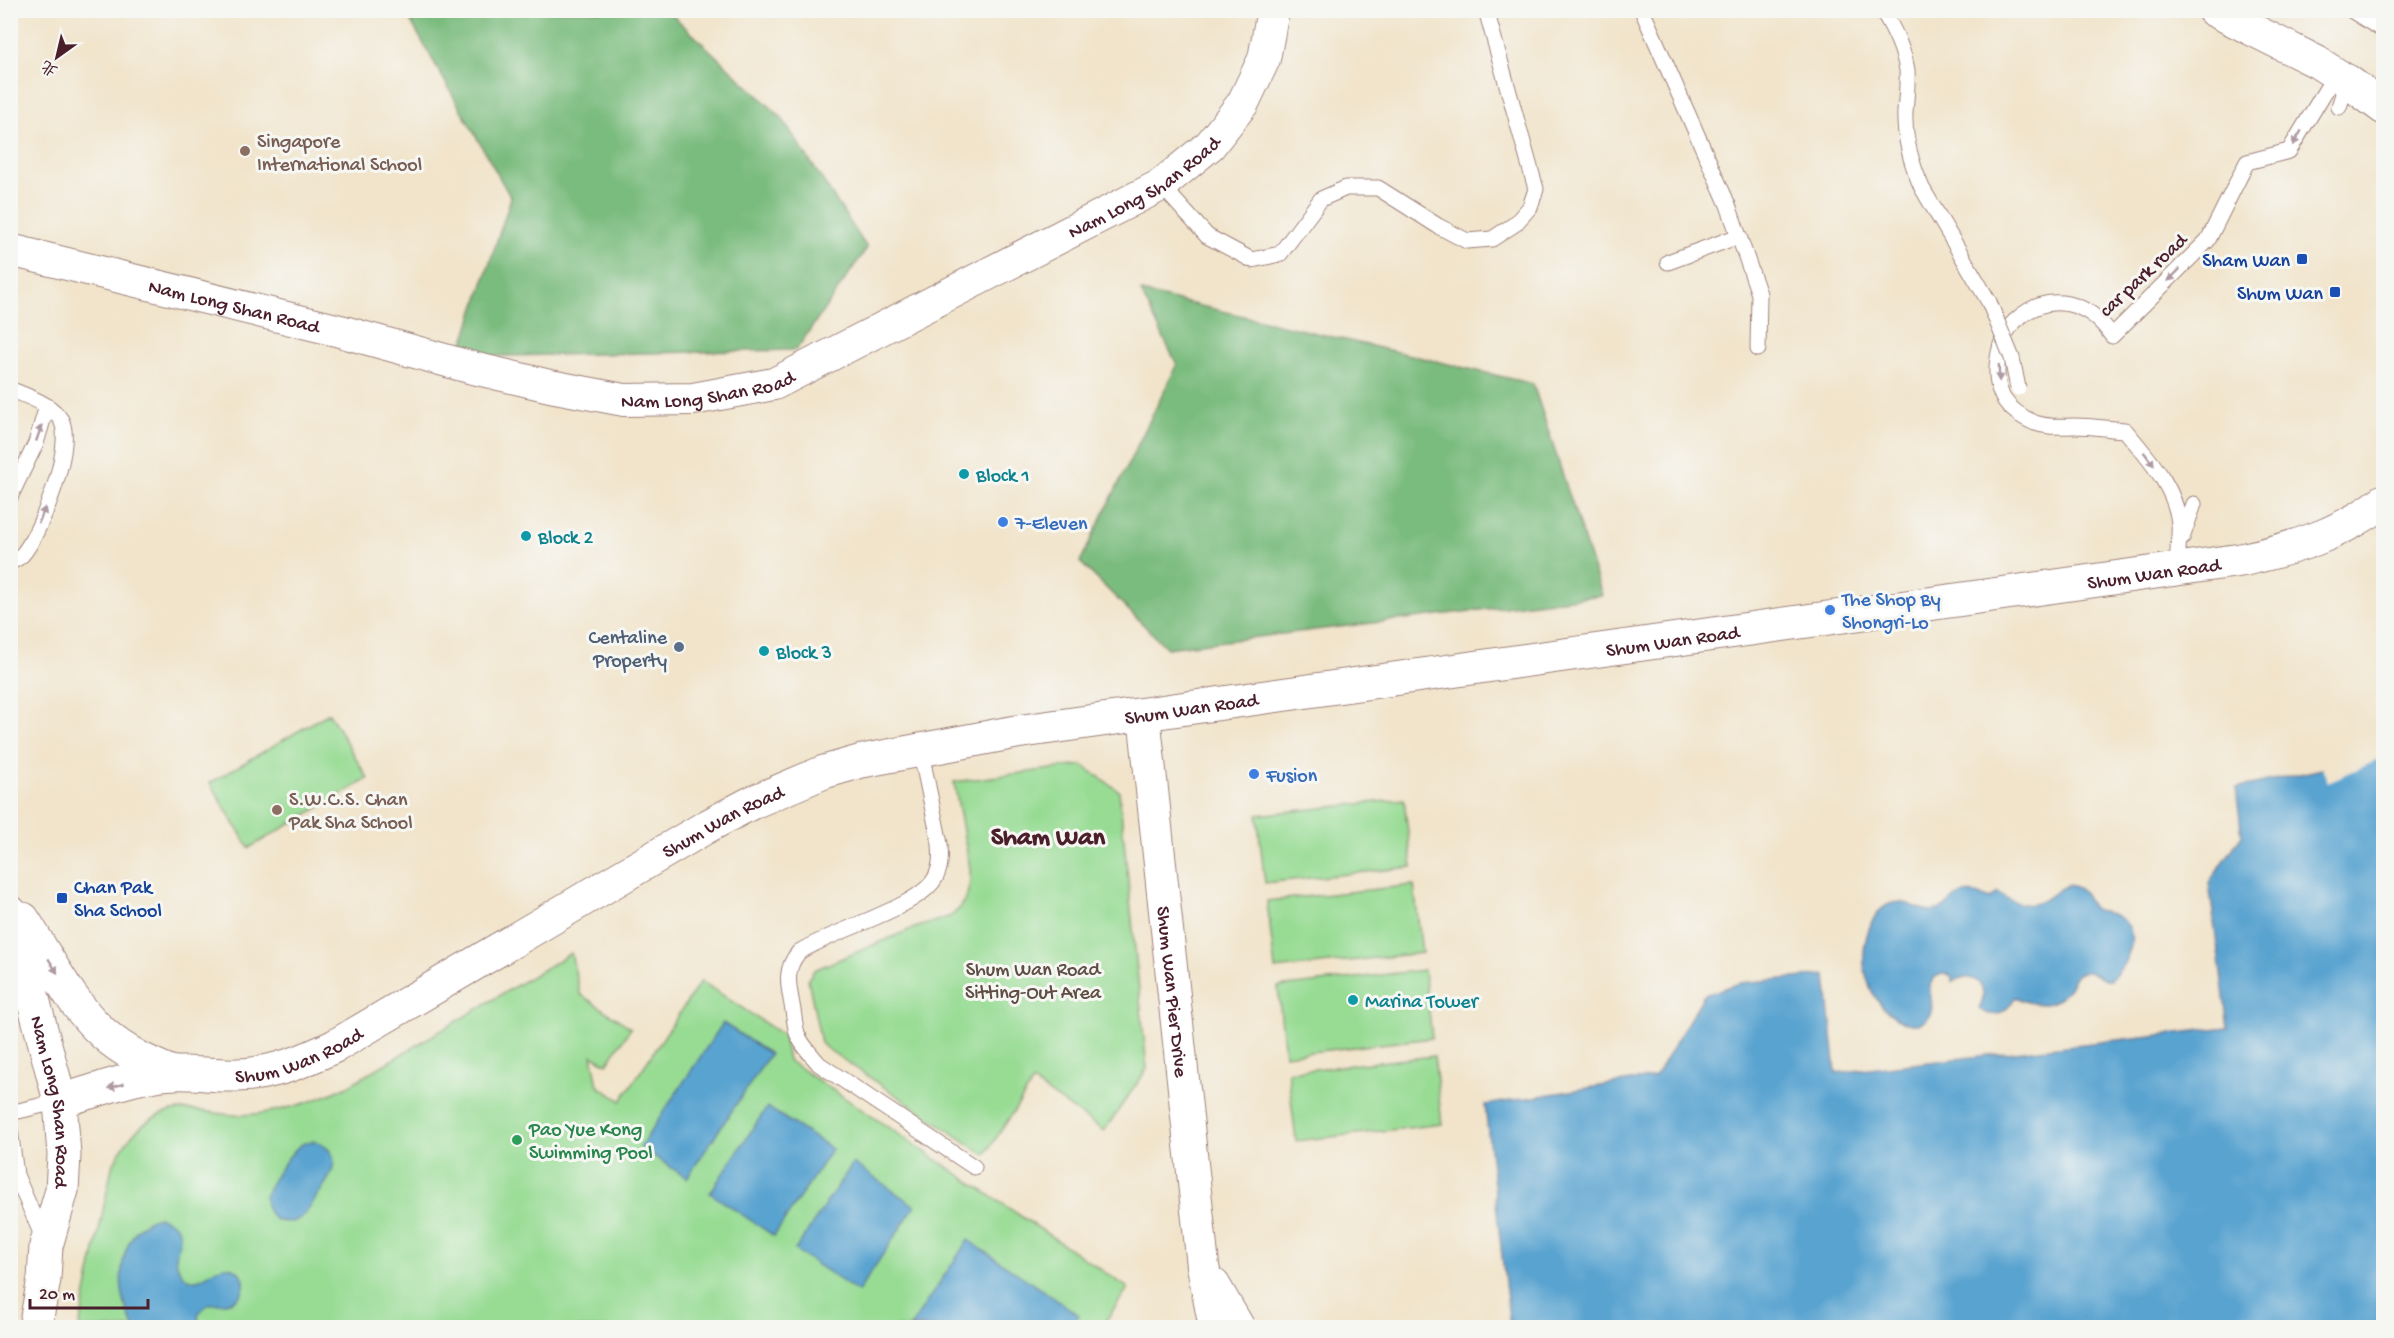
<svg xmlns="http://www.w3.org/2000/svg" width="2394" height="1338" viewBox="0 0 2394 1338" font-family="'Gochi Hand','LXGW WenKai TC',sans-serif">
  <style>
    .green { fill: #98dc94; stroke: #717e60; stroke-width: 1.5 }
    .forest { fill: #7abc7e; stroke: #626e54; stroke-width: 1.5 }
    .water { fill: #58a3d0; stroke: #51617e; stroke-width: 1.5 }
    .pier { fill: #f1e4cb }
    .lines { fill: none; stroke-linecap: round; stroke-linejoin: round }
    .service-casing { stroke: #9e827b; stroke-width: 17 }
    .minor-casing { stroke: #9e827b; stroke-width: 34 }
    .tertiary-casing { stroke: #9e827b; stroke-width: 35 }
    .service { stroke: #fff; stroke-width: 15 }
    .minor { stroke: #fff; stroke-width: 32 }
    .tertiary { stroke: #fff; stroke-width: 33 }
    .service-bridge-casing { stroke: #9e827b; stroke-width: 17; stroke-linecap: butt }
    .service-bridge { stroke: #fff; stroke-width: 15 }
    .oneway { fill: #ae9aa0 }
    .education-dot { fill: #8d6e63; stroke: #f6f6f2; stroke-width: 2 }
    .transit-dot { fill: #1a4fb4; stroke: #f6f6f2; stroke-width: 2 }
    .culture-dot { fill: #0f9aa8; stroke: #f6f6f2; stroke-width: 2 }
    .shop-dot { fill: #3f7fe0; stroke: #f6f6f2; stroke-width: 2 }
    .service-dot { fill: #5c6f8a; stroke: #f6f6f2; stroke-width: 2 }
    .leisure-dot { fill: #2e9e5b; stroke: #f6f6f2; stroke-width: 2 }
    .labels { text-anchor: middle; stroke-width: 6; stroke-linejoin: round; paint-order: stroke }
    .education-label { font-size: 20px; fill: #785e54; stroke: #f6f6f2; text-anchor: start }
    .street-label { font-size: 20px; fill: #4a1f2b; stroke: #f6f6f2 }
    .transit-label { font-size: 20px; fill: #164399; stroke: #f6f6f2; text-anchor: end }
    .culture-label { font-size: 20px; fill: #0d838f; stroke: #f6f6f2; text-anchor: start }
    .shop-label { font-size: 20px; fill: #366cbe; stroke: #f6f6f2; text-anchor: start }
    .service-label { font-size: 20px; fill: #4e5e75; stroke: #f6f6f2; text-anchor: end }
    .park-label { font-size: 20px; fill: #5e4e45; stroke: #f6f6f2 }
    .leisure-label { font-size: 20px; fill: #27864d; stroke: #f6f6f2; text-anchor: start }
    .district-label { font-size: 26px; font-weight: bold; fill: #4a1f2b; stroke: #f6f6f2 }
  </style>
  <rect width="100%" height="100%" fill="#f6f6f2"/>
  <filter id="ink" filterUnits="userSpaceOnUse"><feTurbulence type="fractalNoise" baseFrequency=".0167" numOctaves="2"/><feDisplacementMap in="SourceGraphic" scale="12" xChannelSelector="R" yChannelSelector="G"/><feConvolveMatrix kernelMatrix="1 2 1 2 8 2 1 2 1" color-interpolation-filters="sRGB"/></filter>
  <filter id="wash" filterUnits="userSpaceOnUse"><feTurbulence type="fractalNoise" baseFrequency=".008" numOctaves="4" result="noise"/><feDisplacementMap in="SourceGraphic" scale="24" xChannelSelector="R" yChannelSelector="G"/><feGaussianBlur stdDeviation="1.35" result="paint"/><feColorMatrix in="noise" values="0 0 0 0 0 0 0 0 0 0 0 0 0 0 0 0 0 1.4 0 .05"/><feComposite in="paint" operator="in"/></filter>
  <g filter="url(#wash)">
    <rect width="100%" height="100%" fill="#f1e4cb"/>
    <g class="green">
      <path d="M329 713 368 779 249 848 210 783Z"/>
      <path d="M1082 765 1119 791 1147 1069 1104 1131 1033 1082 985 1155 826 1048 821 1043 808 979 814 970 909 930 951 916 961 907 967 895 970 882V868L954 782Z"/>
      <path d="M1404 799 1412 867 1265 883 1257 815Z"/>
      <path d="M1414 885 1422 953 1275 969 1267 901Z"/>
      <path d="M571 953 580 994 631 1028 607 1064 592 1055 598 1086 621 1101 701 981 783 1035 788 1060 1128 1288 1101 1328H79L112 1167C127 1134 153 1107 192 1110 209 1111 225 1116 243 1115 280 1113 314 1102 348 1086Z"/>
      <path d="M1424 970 1432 1038 1285 1055 1278 987Z"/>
      <path d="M1434 1056 1442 1124 1296 1141 1288 1072Z"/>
    </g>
    <g class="forest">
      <path d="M405 11H668L781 117 867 248 796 350 459 357 511 198Z"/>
      <path d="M1141 292 1533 384 1602 595 1167 648 1080 562 1177 365Z"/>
    </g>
    <g class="water">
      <path d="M2383 746V1327H1510L1485 1105 1655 1077 1704 995 1740 983 1826 975 1836 1073 2228 1027 2209 883 2242 835 2236 788 2345 764Z"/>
      <path d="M2068 885C2089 889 2083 899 2096 911 2106 913 2115 913 2123 920 2142 935 2125 969 2110 980H2105C2093 974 2091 969 2077 974 2073 979 2071 985 2067 990 2053 1009 2033 1006 2015 997 2007 1013 1994 1020 1979 1009 1991 987 1974 969 1952 982V976C1948 974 1944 973 1939 975 1922 983 1935 1000 1931 1012 1923 1033 1901 1022 1889 1013 1877 1002 1868 986 1865 970 1861 948 1869 909 1893 903 1909 899 1921 914 1937 910 1944 909 1947 905 1952 900 1963 890 1977 893 1990 899L1998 892C2013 904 2030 910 2047 898 2055 893 2059 888 2068 885Z"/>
      <path d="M723 1023 770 1054 687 1178 640 1147Z"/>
      <path d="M767 1107 832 1149 774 1236 710 1193Z"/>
      <path d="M314 1141C349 1154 330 1177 315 1199 311 1206 305 1217 297 1220 292 1223 280 1222 275 1219 269 1215 265 1206 265 1198 266 1187 291 1151 301 1145 304 1142 309 1142 314 1141Z"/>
      <path d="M853 1163 915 1206 858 1292 795 1250Z"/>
      <path d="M159 1217C199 1230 167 1249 179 1269 193 1294 209 1270 223 1267 236 1265 248 1277 243 1290 242 1295 238 1298 234 1300 220 1308 210 1296 198 1315L200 1327H134C129 1317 125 1307 123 1296 117 1268 127 1223 159 1217Z"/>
      <path d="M968 1240 1079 1315 1071 1327H910Z"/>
    </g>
    <path class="pier" d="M2384 743 2383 758 2328 782 2321 766 2344 761Z"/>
  </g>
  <g filter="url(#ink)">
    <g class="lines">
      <defs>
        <g id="service">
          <path d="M1642 10 1728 205 1759 294 1758 349"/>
          <path d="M1882 10C1894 29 1903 47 1907 70 1908 84 1906 98 1905 112 1904 138 1911 163 1922 188L1989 302"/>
          <path d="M2351 10 2384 31"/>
          <path d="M2339 107 2347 81"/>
          <path d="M1161 185 1207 236 1252 260 1280 254 1321 199 1346 188H1378L1438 226 1467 241 1492 239 1515 224 1530 207 1536 189 1486 10"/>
          <path d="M1668 262 1739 236"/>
          <path d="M10 389C26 396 52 404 61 420 75 445 40 535 22 555 19 558 15 560 10 562"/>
          <path d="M10 497 36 443 47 406"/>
          <path d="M2182 538 2194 504"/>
          <path d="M2178 552C2178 543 2180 533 2179 524 2176 487 2147 457 2125 430 2109 429 2092 426 2075 426 2061 426 2049 428 2035 423 2023 418 2010 409 2003 398 1991 376 1998 337 2015 321 2048 290 2089 301 2112 336L2208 240 2247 162 2289 151 2327 88"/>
          <path d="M920 748 940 844C941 857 941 869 934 880 915 909 831 931 799 952 783 970 789 988 793 1010 794 1017 795 1026 797 1033 801 1045 811 1054 819 1064L974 1167"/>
          <path d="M10 1113 60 1101"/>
          <path d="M10 1129 16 1175 44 1240"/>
        </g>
        <g id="minor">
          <path d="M2213 10 2317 62 2347 81"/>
          <path id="s1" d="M10 250 340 331 473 368 550 386 624 400 693 399 774 384 1161 185 1210 145 1243 103 1264 59 1273 10"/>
          <path id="s2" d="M1144 715 1203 1266 1215 1328"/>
          <path d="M1214 1285 1239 1328"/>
        </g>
        <g id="tertiary">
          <path d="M2347 81 2384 108"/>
          <path id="s3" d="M10 912 60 1101 64 1155 62 1190 46 1246 44 1279 35 1328"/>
          <path d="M23 919C47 956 71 1005 104 1034 124 1052 148 1063 172 1073"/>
          <path id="s4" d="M60 1101C97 1091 135 1075 173 1073 194 1072 216 1076 238 1075 273 1074 304 1061 335 1046L706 827 751 803 824 772 862 761 1016 732 2241 560C2292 549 2342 534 2384 501"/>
        </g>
      </defs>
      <use href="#service" class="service-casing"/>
      <use href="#minor" class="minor-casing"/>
      <use href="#tertiary" class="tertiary-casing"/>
      <use href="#service" class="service"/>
      <use href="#minor" class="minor"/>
      <use href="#tertiary" class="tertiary"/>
      <defs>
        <path id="service-bridge" d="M1989 302 2012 358 2018 388"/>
      </defs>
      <use href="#service-bridge" class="service-bridge-casing"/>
      <use href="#service-bridge" class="service-bridge"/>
    </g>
    <defs><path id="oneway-solid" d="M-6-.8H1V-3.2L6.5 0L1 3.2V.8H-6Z" transform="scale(1.5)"/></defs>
    <g class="oneway">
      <use href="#oneway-solid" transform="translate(2297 138) rotate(121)"/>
      <use href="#oneway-solid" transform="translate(2174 275) rotate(135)"/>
      <use href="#oneway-solid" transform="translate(1999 373) rotate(89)"/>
      <use href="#oneway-solid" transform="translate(39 433) rotate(-71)"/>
      <use href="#oneway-solid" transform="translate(2149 459) rotate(53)"/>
      <use href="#oneway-solid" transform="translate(42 515) rotate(-67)"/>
      <use href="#oneway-solid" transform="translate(53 966) rotate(58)"/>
      <use href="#oneway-solid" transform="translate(116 1086) rotate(164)"/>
    </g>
  </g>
  <g class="education-dot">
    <circle cx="245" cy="151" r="6"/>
    <circle cx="277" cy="810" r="6"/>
  </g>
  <g class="transit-dot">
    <rect x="2296" y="253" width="12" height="12" rx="3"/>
    <rect x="2329" y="286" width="12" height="12" rx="3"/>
    <rect x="56" y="892" width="12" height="12" rx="3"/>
  </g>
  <g class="culture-dot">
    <circle cx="964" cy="474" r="6"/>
    <circle cx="526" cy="536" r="6"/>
    <circle cx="764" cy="651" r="6"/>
    <circle cx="1353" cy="1000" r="6"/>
  </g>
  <g class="shop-dot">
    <circle cx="1003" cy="522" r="6"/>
    <circle cx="1830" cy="610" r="6"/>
    <circle cx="1254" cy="774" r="6"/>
  </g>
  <circle class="service-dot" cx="679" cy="647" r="6"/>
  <circle class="leisure-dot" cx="517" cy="1140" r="6"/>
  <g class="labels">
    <g class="education-label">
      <text x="257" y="147">Singapore<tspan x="257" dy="23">International School</tspan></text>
      <text x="289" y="805">S.W.C.S. Chan<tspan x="289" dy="23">Pak Sha School</tspan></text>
    </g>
    <g class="street-label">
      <text dy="7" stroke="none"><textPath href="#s1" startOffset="1203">Nam Long Shan Road</textPath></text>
      <text transform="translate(2142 274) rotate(-43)" y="7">car park road</text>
      <text dy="7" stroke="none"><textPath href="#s1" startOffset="231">Nam Long Shan Road</textPath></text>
      <text dy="7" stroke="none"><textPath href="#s1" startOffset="717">Nam Long Shan Road</textPath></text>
      <text dy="7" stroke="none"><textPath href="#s4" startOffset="2190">Shum Wan Road</textPath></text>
      <text dy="7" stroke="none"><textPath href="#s4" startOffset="1704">Shum Wan Road</textPath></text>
      <text dy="7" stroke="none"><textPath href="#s4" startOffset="1218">Shum Wan Road</textPath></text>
      <text dy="7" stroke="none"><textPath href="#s4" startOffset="732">Shum Wan Road</textPath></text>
      <text dy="7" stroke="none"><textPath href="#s2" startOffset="278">Shum Wan Pier Drive</textPath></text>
      <text dy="7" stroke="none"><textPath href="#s4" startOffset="246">Shum Wan Road</textPath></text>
      <text dy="7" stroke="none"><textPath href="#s3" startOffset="195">Nam Long Shan Road</textPath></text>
    </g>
    <g class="transit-label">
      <text x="2290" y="266">Sham Wan</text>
      <text x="2323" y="299">Shum Wan</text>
      <text x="74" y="893" text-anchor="start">Chan Pak<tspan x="74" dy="23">Sha School</tspan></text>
    </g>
    <g class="culture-label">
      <text x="976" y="481">Block 1</text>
      <text x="538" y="543">Block 2</text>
      <text x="776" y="658">Block 3</text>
      <text x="1365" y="1007">Marina Tower</text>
    </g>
    <g class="shop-label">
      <text x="1015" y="529">7-Eleven</text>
      <text x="1842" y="605">The Shop By<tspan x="1842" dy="23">Shongri-Lo</tspan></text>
      <text x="1266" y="781">Fusion</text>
    </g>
    <g class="service-label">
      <text x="667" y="643">Centaline<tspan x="667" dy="23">Property</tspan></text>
    </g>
    <g class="park-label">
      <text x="1033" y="975">Shum Wan Road<tspan x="1033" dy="23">Sitting-Out Area</tspan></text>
    </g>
    <g class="leisure-label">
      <text x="529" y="1135">Pao Yue Kong<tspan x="529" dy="23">Swimming Pool</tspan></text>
    </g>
    <g class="district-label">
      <text x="1048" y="844">Sham Wan</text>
    </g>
  </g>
  <rect width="2394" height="1338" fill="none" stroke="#f6f6f2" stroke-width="36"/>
  <g transform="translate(57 57) rotate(214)" stroke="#f6f6f2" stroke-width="4.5" paint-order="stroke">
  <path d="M0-4.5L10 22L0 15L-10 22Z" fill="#4a1f2b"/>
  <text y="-9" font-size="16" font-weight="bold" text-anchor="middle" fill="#4a1f2b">北</text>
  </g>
  <path d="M30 1299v9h118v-9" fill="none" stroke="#4a1f2b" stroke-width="3"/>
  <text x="39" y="1299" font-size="18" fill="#4a1f2b" stroke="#f6f6f2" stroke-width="4.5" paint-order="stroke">20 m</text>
</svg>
